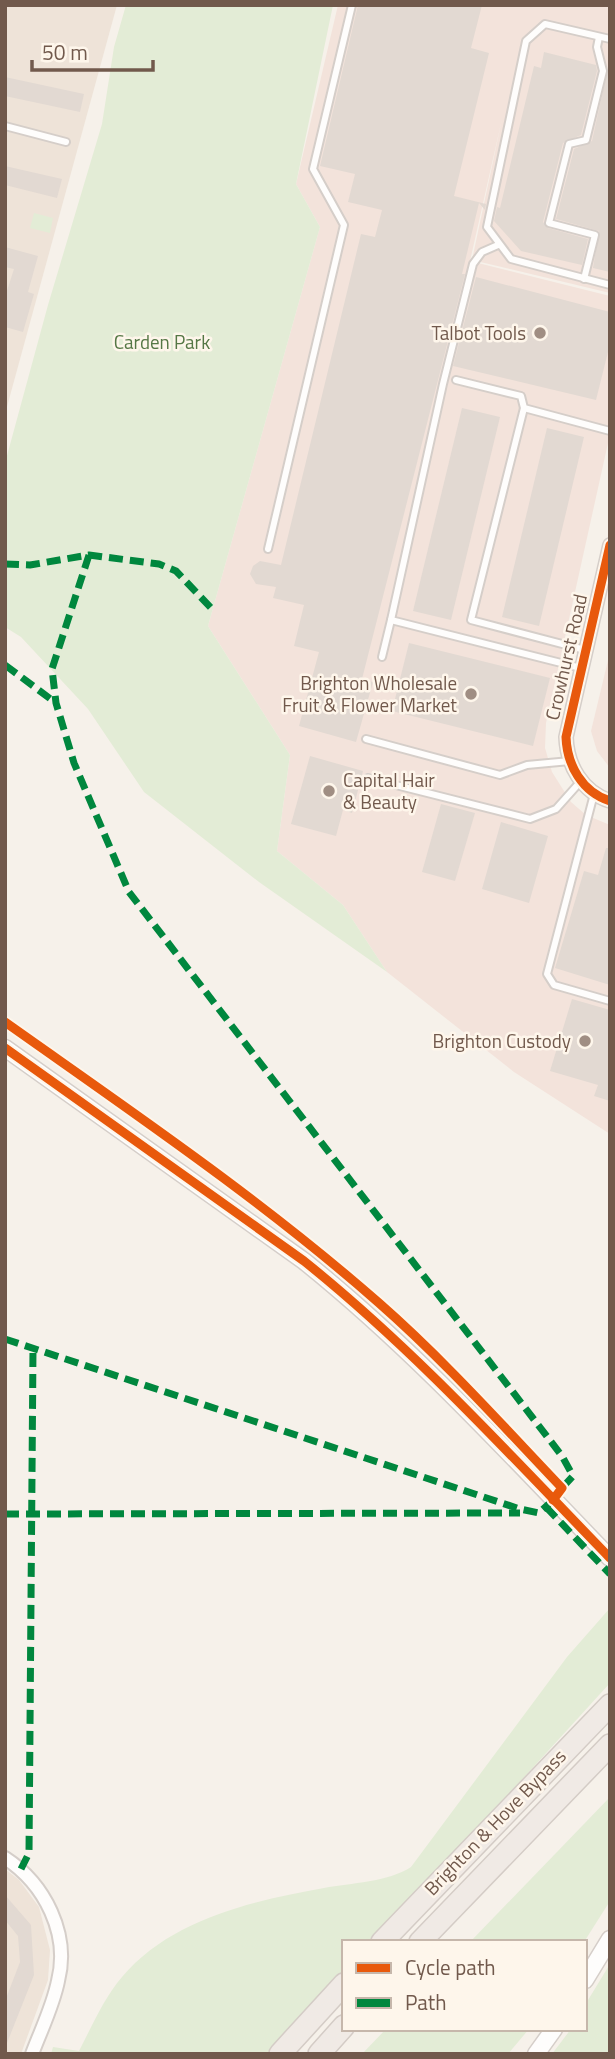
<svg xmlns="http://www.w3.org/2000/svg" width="615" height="2059" viewBox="0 0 615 2059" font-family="'Titillium Web',sans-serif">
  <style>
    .residential { fill: #eee3d8 }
    .commercial { fill: #f3e3db }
    .green { fill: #e3ecd6 }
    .building { fill: #e2d9d2 }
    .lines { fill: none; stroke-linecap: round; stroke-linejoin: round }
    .service-casing { stroke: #d5cec9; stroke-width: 10 }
    .minor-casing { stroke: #d5cec9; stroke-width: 16 }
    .tertiary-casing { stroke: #d5cec9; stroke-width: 19 }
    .trunk-casing { stroke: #d4ccc6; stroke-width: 24 }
    .service { stroke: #fefdfc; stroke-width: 6 }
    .minor { stroke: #fefdfc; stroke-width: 12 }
    .tertiary { stroke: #fefdfc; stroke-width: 16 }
    .trunk { stroke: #f0eae5; stroke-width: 21 }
    .quiet { stroke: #00873e; stroke-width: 7; stroke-dasharray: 14 7; stroke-linecap: butt }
    .cycleway-casing { stroke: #fef6eb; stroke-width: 13 }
    .cycleway { stroke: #e8590c; stroke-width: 9 }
    .poi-dot { fill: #a08e83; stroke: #fef6eb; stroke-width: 2.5 }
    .labels { text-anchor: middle; stroke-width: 5; stroke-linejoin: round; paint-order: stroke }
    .poi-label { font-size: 19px; fill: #71594c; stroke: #fef6eb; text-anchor: end }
    .park-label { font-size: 19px; fill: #557745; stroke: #fef6eb }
    .street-label { font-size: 19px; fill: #71594c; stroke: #fef6eb }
  </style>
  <rect width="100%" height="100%" fill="#f6f1ea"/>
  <g class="residential">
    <path d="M5 5H117L5 414Z"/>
    <path d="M5 1869 19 1880 39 1907 50 1950 48 1980 21 2054H5Z"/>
  </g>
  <g class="commercial">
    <path d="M338 5H610V293L472 260 502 119 470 261 610 296V434L546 723 545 748 552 772 571 802 586 815 610 825V1134L514 1072 387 972 343 905 277 851 290 755 208 626 320 227 296 184Z"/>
    <path d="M610 652V768L597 751 591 731Z"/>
  </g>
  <g class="green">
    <path d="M126 5H333L296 184 320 227 208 626 290 755 277 851 343 905 387 972 259 882 144 792 88 709 21 637 5 627V463L48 305 102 124 114 47Z"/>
    <path d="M34 213 53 218 50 233 30 228Z"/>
    <path d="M610 1608V1683L374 1942H344V1975L271 2054H51L53 2047 79 2051C92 2026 104 1998 122 1977 171 1919 252 1901 324 1888 351 1883 388 1882 411 1867L567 1657Z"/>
    <path d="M610 1797V1901L584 1942H470Z"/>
    <path d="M610 1964V2054H552L571 2029H585V2005Z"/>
    <path d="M386 2029H529L508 2054H362Z"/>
  </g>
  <g class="building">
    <path d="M358 5H482L471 48 489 53 454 196 486 204 485 210 479 203 462 274H465L362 679 373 682 356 742 299 726 319 652 294 646 304 605 273 598 276 587 256 584 250 574 253 566 260 561 281 565 361 234 375 237 382 210 348 202 355 174 320 166Z"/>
    <path d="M544 52 596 65 597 71 581 135 563 143 543 222 548 228 588 239 582 265 521 251 494 221 497 207 500 208 534 66 541 68Z"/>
    <path d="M608 68H610V272L593 268 599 231 556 219 574 149 592 141Z"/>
    <path d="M5 77 84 94 80 112 5 96Z"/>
    <path d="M5 166 62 179 57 198 5 185Z"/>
    <path d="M5 247 38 256 28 292 34 294 23 332 5 327V297L14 269 5 267Z"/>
    <path d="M476 277 610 312V344L596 400 453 366Z"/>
    <path d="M462 408 500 417 451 620 413 611Z"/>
    <path d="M547 428 584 437 539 626 502 617Z"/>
    <path d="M409 643 550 678 533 746 392 711Z"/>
    <path d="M310 756 363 771 352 813 343 810 336 836 291 824Z"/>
    <path d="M441 804 475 813 455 881 422 872Z"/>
    <path d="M501 822 548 836 529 903 482 889Z"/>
    <path d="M606 848H610V985L555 968 584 871 598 875Z"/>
    <path d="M572 999 610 1010V1101L594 1096 598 1085 550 1071Z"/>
    <path d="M5 1895 31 1925 34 1975 7 2043 5 2001 20 1962 18 1936 5 1920Z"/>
  </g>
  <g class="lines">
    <defs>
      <g id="service">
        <path d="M610 39 545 24 526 41 487 227 511 259 610 285"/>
        <path d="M5 126 66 142"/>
        <path d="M498 245 482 252 473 264 443 384 391 620 581 668"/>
        <path d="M584 279 595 235 549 223 569 144 586 140 603 71 597 47 599 37"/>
        <path d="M456 380 521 396 524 408 610 431"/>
        <path d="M524 408 471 620 585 650"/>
        <path d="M268 549 344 225 313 169 352 5"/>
        <path d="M382 657 391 620"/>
        <path d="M366 739 500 775 527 765 570 761"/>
        <path d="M368 778 530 819 556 809 581 781"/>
        <path d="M594 794 547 974 554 985 610 1001"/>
      </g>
      <g id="minor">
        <path d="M610 545 566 737C567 765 582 792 610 801"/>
        <path d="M5 1858C45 1884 70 1934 58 1981 53 2006 41 2030 32 2054"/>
      </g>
      <g id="tertiary">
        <path d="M5 1048 304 1261C415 1350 511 1456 610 1558"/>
        <path d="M585 1980 610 1939"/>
        <path d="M536 2054 554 2029"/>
      </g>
      <g id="trunk">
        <path d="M382 1942 610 1705"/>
        <path d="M420 1942 610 1745"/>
        <path d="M280 2054 344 1984"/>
        <path d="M319 2054 344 2026"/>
      </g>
    </defs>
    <use href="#service" class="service-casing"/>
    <use href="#minor" class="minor-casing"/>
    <use href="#tertiary" class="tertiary-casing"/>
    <use href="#trunk" class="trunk-casing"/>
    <use href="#service" class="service"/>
    <use href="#minor" class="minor"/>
    <use href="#tertiary" class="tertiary"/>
    <use href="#trunk" class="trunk"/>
    <g class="quiet">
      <path d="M89 555 52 669 56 703 74 763 129 892 562 1456 573 1476 562 1488"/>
      <path d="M5 564 30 565 89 555 159 564 176 571 212 609"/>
      <path d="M5 665 56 703"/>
      <path d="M5 1339 520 1509 539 1513 553 1500"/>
      <path d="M546 1507 610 1574"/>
      <path d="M5 1514 520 1513"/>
      <path d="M21 1869 29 1853 33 1348"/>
    </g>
    <defs>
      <g id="cycleway">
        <path d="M610 545 566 737C567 765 582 792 610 801"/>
        <path d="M5 1022C132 1112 262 1200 379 1303 444 1360 502 1425 562 1488L553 1500"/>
        <path d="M5 1048 304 1261C415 1350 511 1456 610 1558"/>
      </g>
    </defs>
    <use href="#cycleway" class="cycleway-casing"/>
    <use href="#cycleway" class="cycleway"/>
  </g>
  <g class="poi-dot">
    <circle cx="540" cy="333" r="7"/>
    <circle cx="471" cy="694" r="7"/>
    <circle cx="329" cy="791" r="7"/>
    <circle cx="585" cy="1041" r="7"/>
  </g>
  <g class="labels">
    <g class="poi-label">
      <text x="526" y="340">Talbot Tools</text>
      <text x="457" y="690">Brighton Wholesale<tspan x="457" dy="22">Fruit &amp; Flower Market</tspan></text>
      <text x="343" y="787" text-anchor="start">Capital Hair<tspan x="343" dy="22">&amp; Beauty</tspan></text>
      <text x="571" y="1048">Brighton Custody</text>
    </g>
    <g class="park-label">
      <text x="162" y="349">Carden Park</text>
    </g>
    <g class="street-label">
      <text transform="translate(566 657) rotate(-77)" y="7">Crowhurst Road</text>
      <text transform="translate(495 1822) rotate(-46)" y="7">Brighton &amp; Hove Bypass</text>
    </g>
  </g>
  <rect width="615" height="2059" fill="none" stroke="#71594c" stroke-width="14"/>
  <rect x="342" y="1940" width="245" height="91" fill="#fef6eb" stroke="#c6b7ab" stroke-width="2"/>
  <rect x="356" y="1963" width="35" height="10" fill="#e8590c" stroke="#c6b7ab" stroke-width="2"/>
  <text x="405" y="1975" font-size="21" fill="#71594c">Cycle path</text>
  <rect x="356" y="1998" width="35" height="10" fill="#00873e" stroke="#c6b7ab" stroke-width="2"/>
  <text x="405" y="2010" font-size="21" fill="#71594c">Path</text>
  <path d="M32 60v10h121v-10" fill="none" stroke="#71594c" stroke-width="3.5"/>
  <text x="42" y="60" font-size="21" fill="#71594c" stroke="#fef6eb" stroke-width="5" paint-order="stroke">50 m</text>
</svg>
